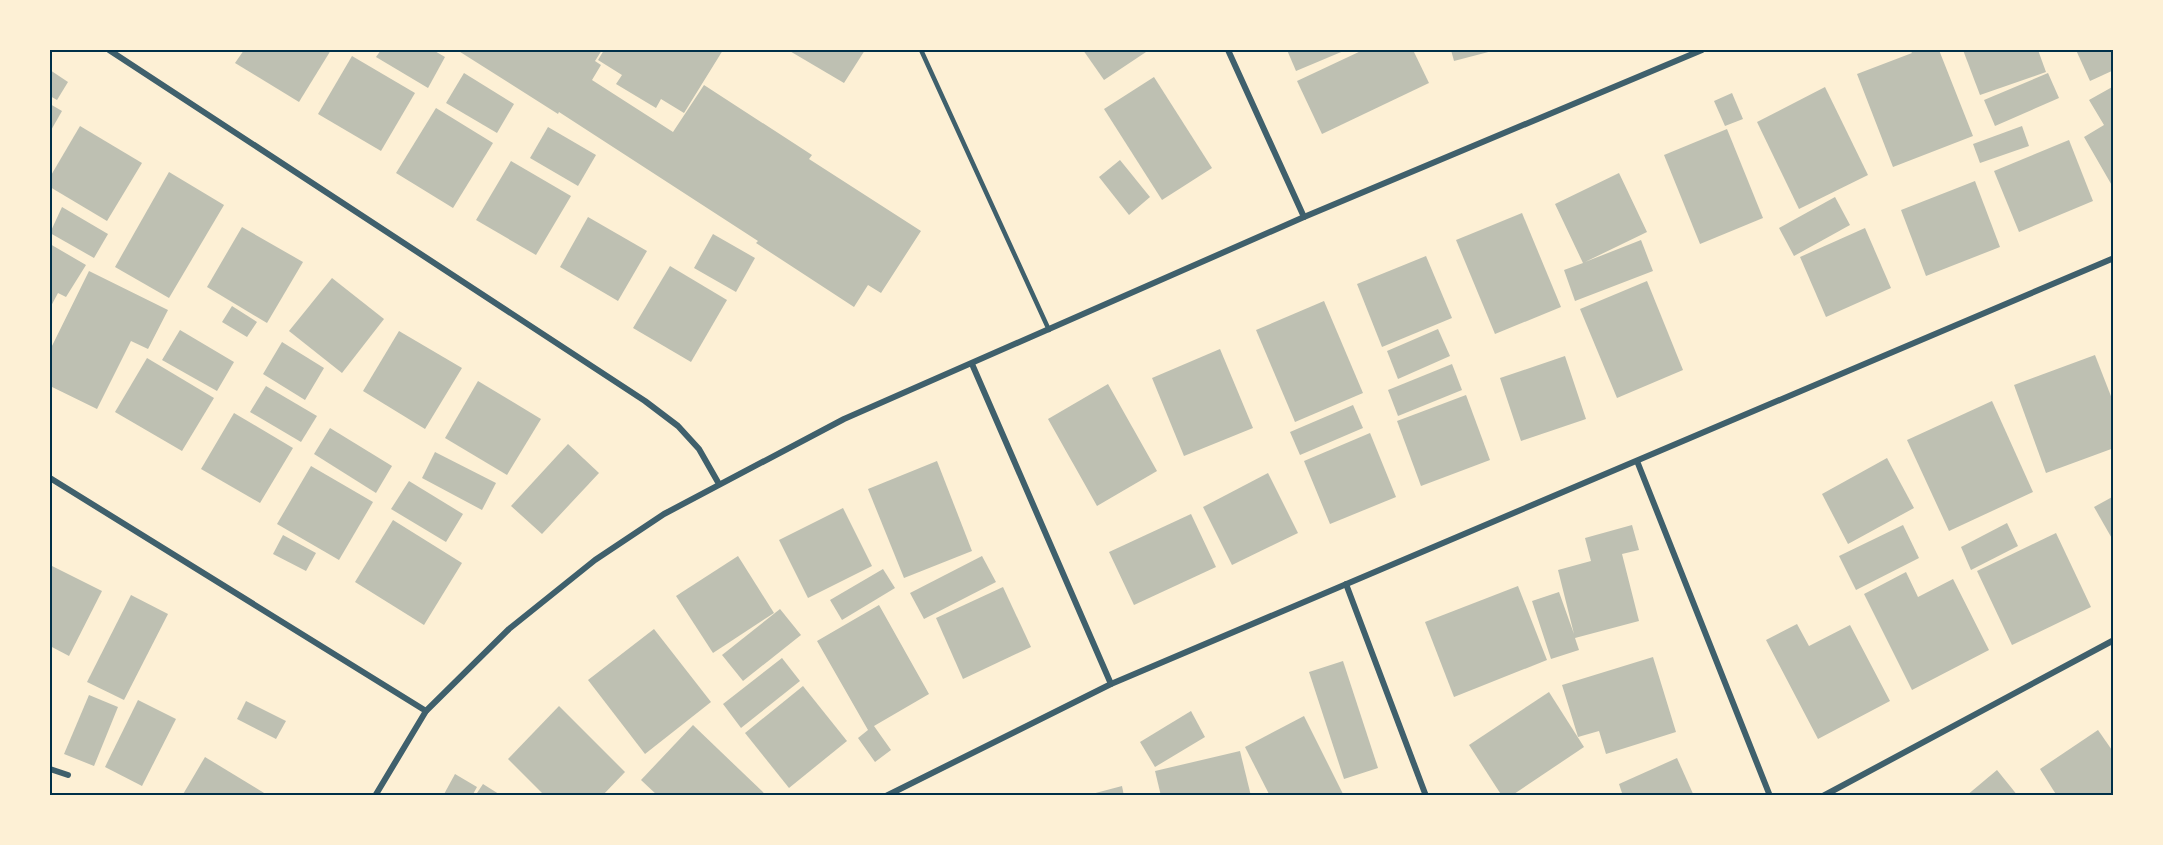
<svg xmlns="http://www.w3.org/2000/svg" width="2163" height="845" viewBox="0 0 2163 845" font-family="'Source Sans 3',sans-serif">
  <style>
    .building { fill: #bec0b2 }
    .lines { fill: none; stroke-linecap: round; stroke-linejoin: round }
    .service { stroke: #3f606c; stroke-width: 4.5 }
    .minor { stroke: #3f606c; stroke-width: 6 }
    .neatline { fill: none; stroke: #003049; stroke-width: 2 }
  </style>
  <rect width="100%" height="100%" fill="#fdf0d5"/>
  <g class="building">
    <path d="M244 50H331L299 102 235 63Z"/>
    <path d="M381 50H433L445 57 428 88 376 57Z"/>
    <path d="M457 50H602L595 61 601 65 592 80 673 132 704 85 812 155 809 159 921 231 881 293 868 285 854 307 756 243 758 241 559 112 558 114Z"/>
    <path d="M604 50H723L684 113 661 99 656 108 616 84 622 75 598 60Z"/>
    <path d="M788 50H865L844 83Z"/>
    <path d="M1083 50H1149L1104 80Z"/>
    <path d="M1287 50H1346L1296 71Z"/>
    <path d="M1363 50H1413L1429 83 1322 134 1297 81Z"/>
    <path d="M1451 50H1496L1454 61Z"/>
    <path d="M1910 50H1939L1973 136 1893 167 1857 74 1912 53Z"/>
    <path d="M1963 50H2038L2046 72 1980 95Z"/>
    <path d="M2076 50H2114V70L2090 81Z"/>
    <path d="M352 56 415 93 381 151 318 114Z"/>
    <path d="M50 70 68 82 57 100 50 96Z"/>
    <path d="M464 73 514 104 497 133 446 103Z"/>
    <path d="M2048 73 2059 98 1995 126 1984 100Z"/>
    <path d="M1154 77 1212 168 1162 200 1104 109Z"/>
    <path d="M2114 86V189L2084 137 2104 125 2089 100Z"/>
    <path d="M1825 87 1868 175 1799 209 1757 122Z"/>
    <path d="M1732 93 1743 119 1725 126 1714 101Z"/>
    <path d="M50 104 62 111 50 132Z"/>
    <path d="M436 108 493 143 453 208 396 173Z"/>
    <path d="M80 126 142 163 107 221 50 187V177Z"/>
    <path d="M2022 126 2029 146 1980 163 1973 144Z"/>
    <path d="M548 127 596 155 578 186 530 158Z"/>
    <path d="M1727 129 1763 218 1700 244 1664 155Z"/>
    <path d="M2069 140 2093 201 2019 232 1994 171Z"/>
    <path d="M1120 160 1150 197 1129 215 1099 177Z"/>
    <path d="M511 161 571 196 536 255 476 220Z"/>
    <path d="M169 172 224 205 169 298 115 267Z"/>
    <path d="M1619 173 1647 232 1585 262 1641 240 1653 271 1575 301 1564 270 1583 263 1555 204Z"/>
    <path d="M1975 181 2000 247 1926 276 1901 210Z"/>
    <path d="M1835 197 1850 225 1794 256 1779 228Z"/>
    <path d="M62 207 108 234 94 258 50 233Z"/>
    <path d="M1522 213 1561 307 1495 334 1456 240Z"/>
    <path d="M588 217 647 251 618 301 560 267Z"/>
    <path d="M242 227 303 262 267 323 207 287Z"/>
    <path d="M1865 228 1891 288 1826 317 1800 257Z"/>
    <path d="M713 234 755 258 736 292 694 268Z"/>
    <path d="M50 244 86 265 66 297 58 293 50 308Z"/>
    <path d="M1426 256 1452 318 1382 347 1357 284Z"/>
    <path d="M670 266 727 300 691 362 633 328Z"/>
    <path d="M89 271 168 310 148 349 131 341 97 409 50 386V350Z"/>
    <path d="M332 278 384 319 342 373 289 331Z"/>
    <path d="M1647 281 1683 370 1617 398 1580 309Z"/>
    <path d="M1324 301 1363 393 1295 422 1256 330Z"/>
    <path d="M232 306 257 322 247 337 222 322Z"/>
    <path d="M1438 329 1450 356 1398 379 1387 351Z"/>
    <path d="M180 330 234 362 217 391 162 360Z"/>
    <path d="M399 331 462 368 425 429 363 391Z"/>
    <path d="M282 342 324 368 305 400 263 374Z"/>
    <path d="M1220 349 1253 428 1184 456 1152 378Z"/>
    <path d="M2095 355 2114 404V448L2046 473 2014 385Z"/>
    <path d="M1565 356 1586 419 1521 441 1500 378Z"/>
    <path d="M147 358 214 398 182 451 115 412Z"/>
    <path d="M1452 364 1462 390 1398 416 1388 390Z"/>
    <path d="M478 381 541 419 507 475 445 438Z"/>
    <path d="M1108 384 1157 471 1097 506 1048 419Z"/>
    <path d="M266 386 317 416 301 442 250 412Z"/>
    <path d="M1466 395 1490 460 1421 486 1397 421Z"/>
    <path d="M1992 401 2033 492 1949 531 1907 440Z"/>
    <path d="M1353 405 1363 428 1300 455 1290 432Z"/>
    <path d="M234 413 293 448 260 503 201 469Z"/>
    <path d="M330 428 392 466 376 493 314 454Z"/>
    <path d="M1370 433 1396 497 1330 524 1304 461Z"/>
    <path d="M568 444 599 473 542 534 511 506Z"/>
    <path d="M435 452 496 483 482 510 422 478Z"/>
    <path d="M1887 458 1914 508 1848 544 1822 494Z"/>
    <path d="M937 461 972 551 904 578 868 489Z"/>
    <path d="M311 466 373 502 339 560 277 524Z"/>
    <path d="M1268 473 1298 533 1232 565 1203 507Z"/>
    <path d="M409 481 463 514 446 542 391 509Z"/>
    <path d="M2114 496V542L2094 507Z"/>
    <path d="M843 508 872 566 808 598 779 540Z"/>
    <path d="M1191 514 1216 567 1134 605 1109 552Z"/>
    <path d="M393 520 462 563 424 625 355 582Z"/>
    <path d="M2007 523 2018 546 1971 570 1961 547Z"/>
    <path d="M1632 525 1639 550 1622 554 1639 621 1575 638 1579 650 1551 659 1532 601 1559 592 1574 634 1558 570 1591 561 1585 538Z"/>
    <path d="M1903 525 1919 558 1856 590 1839 556Z"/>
    <path d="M2056 533 2091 607 2012 645 1977 571Z"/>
    <path d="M283 535 316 553 306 571 273 554Z"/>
    <path d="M738 556 774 613 713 653 676 596Z"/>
    <path d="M982 556 996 582 924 619 910 593Z"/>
    <path d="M50 565 102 591 69 656 50 646Z"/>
    <path d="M883 569 895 588 842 620 830 600Z"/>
    <path d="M1906 572 1918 597 1953 579 1989 650 1912 690 1864 594Z"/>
    <path d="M1518 586 1547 660 1454 697 1425 622Z"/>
    <path d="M1003 587 1031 647 963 679 936 618Z"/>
    <path d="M131 595 168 614 124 700 87 682Z"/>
    <path d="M879 605 929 694 874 726 891 750 875 762 858 738 868 730 817 641Z"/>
    <path d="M780 609 801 635 743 681 722 655Z"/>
    <path d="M1797 624 1809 646 1850 625 1890 701 1818 739 1766 640Z"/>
    <path d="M654 629 711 702 645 754 588 680Z"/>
    <path d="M1653 657 1676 732 1606 754 1599 731 1578 737 1562 685Z"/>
    <path d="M782 658 800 681 741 728 723 704Z"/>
    <path d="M1343 661 1378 768 1344 779 1309 672Z"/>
    <path d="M803 686 847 741 789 788 745 733Z"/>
    <path d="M1549 692 1584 747 1511 796H1502L1469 745Z"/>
    <path d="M89 695 118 707 94 766 64 754Z"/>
    <path d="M138 700 176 719 142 786 105 767Z"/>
    <path d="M246 701 286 721 276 739 237 719Z"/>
    <path d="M559 706 625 772 602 796H545L508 759Z"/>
    <path d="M1191 711 1205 737 1155 767 1140 742Z"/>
    <path d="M1304 716 1344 796H1270L1245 747Z"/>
    <path d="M693 725 767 796H658L641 780Z"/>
    <path d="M2098 730 2114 753V796H2057L2040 769Z"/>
    <path d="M1240 751 1251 796H1161L1155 771Z"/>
    <path d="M205 757 269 796H182Z"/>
    <path d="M1677 758 1694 796H1623L1619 784Z"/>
    <path d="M1997 770 2018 796H1966Z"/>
    <path d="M455 774 477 787 472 796H443Z"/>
    <path d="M483 784 502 796H475Z"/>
    <path d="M1122 786 1124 796H1088V795Z"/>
  </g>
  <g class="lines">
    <path class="service" d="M921 50 1049 330"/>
    <g class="minor">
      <path d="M109 50 645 401 678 426 699 449 719 484"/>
      <path d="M1228 50 1304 217"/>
      <path d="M972 364 1111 684"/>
      <path d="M1637 461 1770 796"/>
      <path d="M50 478 426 711"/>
      <path d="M1346 584 1426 796"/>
      <path d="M50 769 68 775"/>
      <path d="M375 796 426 711 509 629 595 560 664 514 844 419 1304 217 1702 50"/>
      <path d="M886 796 1111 684 2114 258"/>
      <path d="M1823 796 2114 640"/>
    </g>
  </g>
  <rect width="2163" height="845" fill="none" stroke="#fdf0d5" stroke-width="102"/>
  <rect x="51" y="51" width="2061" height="743" class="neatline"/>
</svg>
